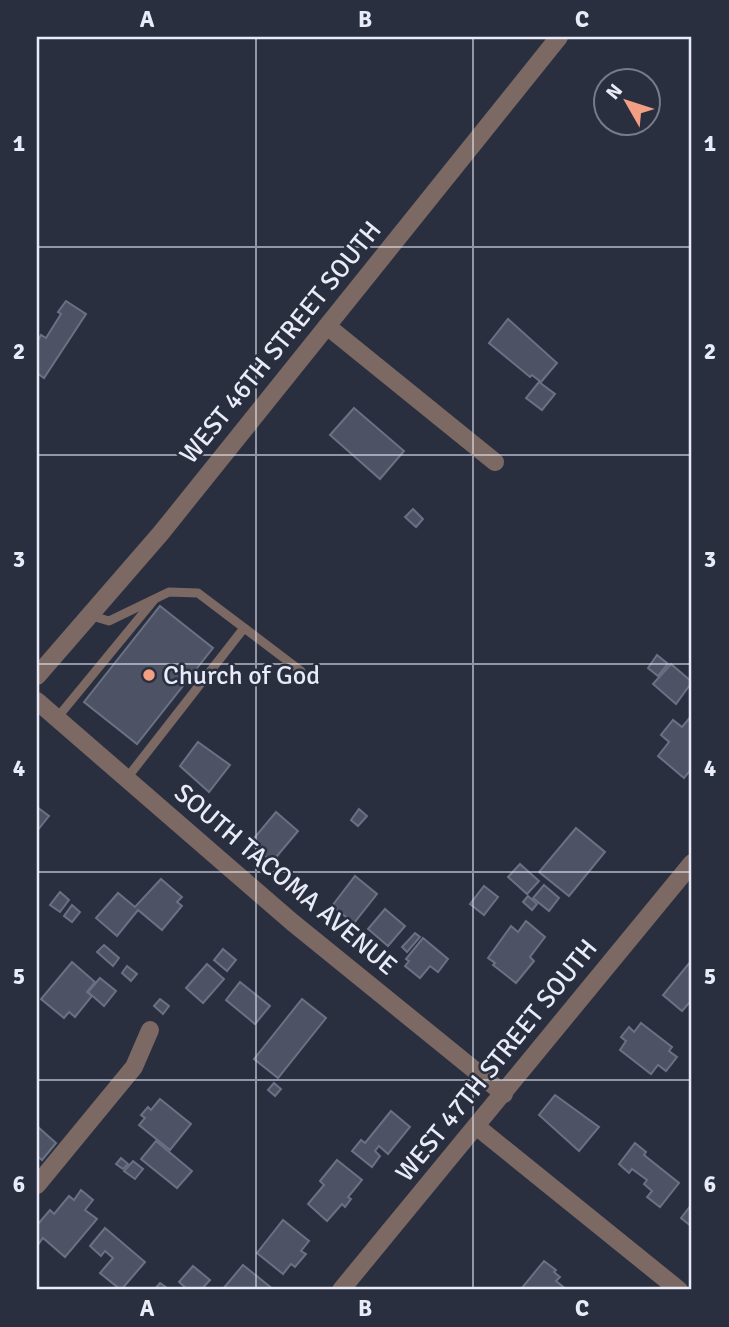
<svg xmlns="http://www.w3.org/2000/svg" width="729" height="1327" viewBox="0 0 729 1327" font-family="Signika,sans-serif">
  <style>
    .building { fill: #4d5365; stroke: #6a7184; stroke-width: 2 }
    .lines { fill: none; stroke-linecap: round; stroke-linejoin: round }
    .lane { stroke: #7d6963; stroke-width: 9 }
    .street { stroke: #7d6963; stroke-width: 18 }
    .grid { fill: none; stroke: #e9ecf8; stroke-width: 2; stroke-opacity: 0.55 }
    .poi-dot { fill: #f39f84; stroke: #2a2f40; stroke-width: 2.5 }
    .labels { text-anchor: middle; stroke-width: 5; stroke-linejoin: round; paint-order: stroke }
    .street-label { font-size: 26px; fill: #e9ecf8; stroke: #2a2f40 }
    .poi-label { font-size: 26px; fill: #e9ecf8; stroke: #2a2f40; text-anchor: start }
    .neatline { fill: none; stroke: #e9ecf8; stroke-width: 2.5 }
    .grid-label { font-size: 23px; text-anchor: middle; font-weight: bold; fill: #e9ecf8 }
  </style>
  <rect width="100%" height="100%" fill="#2a2f40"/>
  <g class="building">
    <path d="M66 301 86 314 44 378 37 373V342L41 335 46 338 61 314 58 312Z"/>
    <path d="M508 319 557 363 541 382 532 375 530 377 489 343Z"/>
    <path d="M539 382 555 394 542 410 526 398Z"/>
    <path d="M354 408 404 451 380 479 330 435Z"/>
    <path d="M413 509 423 519 416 527 405 517Z"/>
    <path d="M160 606 213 648 137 744 84 702Z"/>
    <path d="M657 655 668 664 658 676 648 668Z"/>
    <path d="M671 664 692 682 676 704 653 684Z"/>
    <path d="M692 715V768L684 778 658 756 669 742 661 735 673 720 682 727Z"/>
    <path d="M198 742 230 765 209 792 180 766Z"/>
    <path d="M37 807 49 816 37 831Z"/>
    <path d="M359 809 367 816 358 826 351 820Z"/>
    <path d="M276 812 298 831 272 862 250 843Z"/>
    <path d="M576 828 605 852 569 896 539 872Z"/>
    <path d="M520 864 539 881 527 894 508 877Z"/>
    <path d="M355 876 377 894 354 923 332 906Z"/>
    <path d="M161 879 182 897 177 902 182 906 162 930 138 910 117 936 96 918 118 893 135 907Z"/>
    <path d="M544 885 559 898 549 911 533 898Z"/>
    <path d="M484 886 498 897 484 915 470 904Z"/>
    <path d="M60 892 69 900 60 912 50 905Z"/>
    <path d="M528 896 537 904 532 910 523 902Z"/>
    <path d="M72 905 80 912 72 922 64 916Z"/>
    <path d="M385 909 405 926 388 946 368 929Z"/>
    <path d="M526 921 545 937 530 957 534 961 516 983 493 965 495 963 488 958 511 926 518 932Z"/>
    <path d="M415 933 420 937 407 952 402 947Z"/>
    <path d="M423 938 448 959 438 972 430 966 420 978 405 966 409 961 406 959Z"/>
    <path d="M104 945 119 958 113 966 97 952Z"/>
    <path d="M223 949 236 960 227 971 214 960Z"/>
    <path d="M691 961 692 1006 689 1003 682 1011 663 995Z"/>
    <path d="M72 962 95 982 87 992 92 996 75 1017 69 1012 64 1018 41 999Z"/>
    <path d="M207 964 224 979 203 1003 186 988Z"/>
    <path d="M127 966 137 974 131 981 122 973Z"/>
    <path d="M100 978 116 991 104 1006 88 992Z"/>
    <path d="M240 982 270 1006 255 1024 226 1000Z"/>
    <path d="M160 999 169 1006 163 1014 154 1006Z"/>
    <path d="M302 999 326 1018 278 1078 254 1059Z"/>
    <path d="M641 1023 672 1047 669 1051 677 1057 666 1071 658 1065 651 1074 620 1050 626 1041 621 1037 629 1027 634 1032Z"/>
    <path d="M274 1083 281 1089 275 1096 268 1090Z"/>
    <path d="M555 1095 599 1127 579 1151 539 1115Z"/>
    <path d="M160 1099 191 1124 170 1150 139 1125 145 1118 141 1115 148 1107 151 1110Z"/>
    <path d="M391 1111 410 1127 388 1154 379 1146 375 1151 380 1156 372 1167 352 1151 361 1140 365 1143Z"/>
    <path d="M38 1127 56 1143 42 1160 37 1156Z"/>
    <path d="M156 1141 192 1171 177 1188 141 1159Z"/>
    <path d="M635 1143 646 1152 644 1155 679 1183 660 1207 647 1197 652 1191 644 1184 647 1180 632 1169 629 1173 619 1164Z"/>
    <path d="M121 1158 128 1164 123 1169 116 1164Z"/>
    <path d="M337 1160 362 1180 348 1197 351 1199 345 1207 342 1204 327 1221 308 1204 324 1185 320 1181Z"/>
    <path d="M133 1161 143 1169 135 1179 124 1171Z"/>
    <path d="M81 1190 93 1200 85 1210 97 1219 65 1257 43 1238 37 1246V1225L50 1210 54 1214 69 1196 74 1200Z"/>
    <path d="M692 1204V1227L681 1218Z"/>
    <path d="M283 1220 309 1241 301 1251 306 1254 295 1267 291 1264 283 1274 257 1253Z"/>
    <path d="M105 1228 145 1262 121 1290 100 1273 113 1258 105 1251 101 1256 90 1246Z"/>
    <path d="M544 1261 556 1270 554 1272 560 1277 556 1281 567 1290 521 1289Z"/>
    <path d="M243 1265 274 1290H222Z"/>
    <path d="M193 1266 210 1280 201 1290H188L179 1282Z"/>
    <path d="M160 1283 170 1290H154Z"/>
  </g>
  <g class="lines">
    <g class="lane">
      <path d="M89 615 109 621 169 592 198 593 301 671"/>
      <path d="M57 718 154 600"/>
      <path d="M127 778 244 628"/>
    </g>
    <g class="street">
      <path d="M327 326 495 462"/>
      <path d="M37 676 161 533 559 37"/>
      <path d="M37 701 292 922 504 1094"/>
      <path d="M476 1126 679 1290"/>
      <path d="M37 1185 134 1067 150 1030"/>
      <path d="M341 1290 692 863"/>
    </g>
  </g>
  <path class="grid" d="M256 37V1290M473 37V1290M37 247H692M37 455H692M37 664H692M37 872H692M37 1080H692"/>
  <circle class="poi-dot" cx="149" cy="675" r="7"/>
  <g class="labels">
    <g class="street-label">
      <text transform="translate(280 342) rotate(-51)" y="9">WEST 46TH STREET SOUTH</text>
      <text transform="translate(286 879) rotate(40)" y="9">SOUTH TACOMA AVENUE</text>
      <text transform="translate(496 1060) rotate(-51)" y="9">WEST 47TH STREET SOUTH</text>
    </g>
    <g class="poi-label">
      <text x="163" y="684">Church of God</text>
    </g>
  </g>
  <rect width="729" height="1327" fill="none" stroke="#2a2f40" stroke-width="77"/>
  <g transform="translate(627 102) rotate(309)"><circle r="33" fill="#2a2f40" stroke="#767b8a" stroke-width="2"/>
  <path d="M0-5L12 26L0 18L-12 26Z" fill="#f39f84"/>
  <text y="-10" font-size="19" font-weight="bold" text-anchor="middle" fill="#e9ecf8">N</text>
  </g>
  <rect x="38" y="38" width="652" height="1250" class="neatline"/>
  <g class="grid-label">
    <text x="147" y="27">A</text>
    <text x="365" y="27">B</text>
    <text x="582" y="27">C</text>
    <text x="19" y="151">1</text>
    <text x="710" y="151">1</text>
    <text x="19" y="359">2</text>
    <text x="710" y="359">2</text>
    <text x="19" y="567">3</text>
    <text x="710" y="567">3</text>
    <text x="19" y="776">4</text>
    <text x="710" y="776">4</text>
    <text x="19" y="984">5</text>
    <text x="710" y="984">5</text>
    <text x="19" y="1192">6</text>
    <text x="710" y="1192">6</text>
    <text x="147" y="1316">A</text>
    <text x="365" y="1316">B</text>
    <text x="582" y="1316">C</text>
  </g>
</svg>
